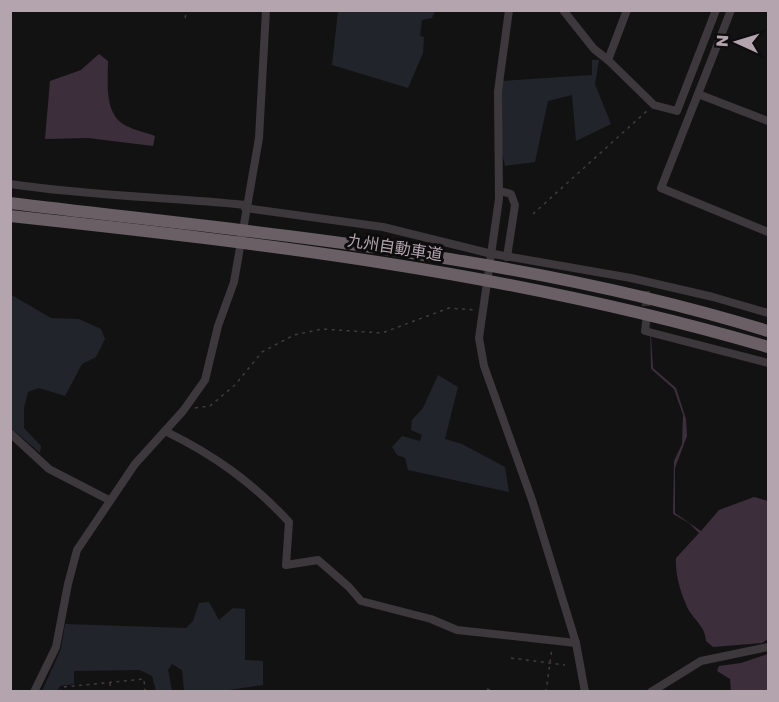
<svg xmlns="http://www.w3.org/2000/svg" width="779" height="702" viewBox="0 0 779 702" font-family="Poppins,'Noto Sans JP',sans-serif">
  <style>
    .green { fill: #22242b }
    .water { fill: #3d2e3c }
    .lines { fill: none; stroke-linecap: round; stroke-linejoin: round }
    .minor-tunnel { stroke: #332f31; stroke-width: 8; stroke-dasharray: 8 4; stroke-linecap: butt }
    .path { stroke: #413b3f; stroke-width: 1.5; stroke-dasharray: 3 4.5; stroke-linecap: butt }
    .minor { stroke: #3d383b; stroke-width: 8 }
    .highway { stroke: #695f65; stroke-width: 12 }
    .labels { text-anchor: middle; stroke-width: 6; stroke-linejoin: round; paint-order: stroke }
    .street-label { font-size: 16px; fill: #b3a4ae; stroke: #0e0d0d }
  </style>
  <rect width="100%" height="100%" fill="#131212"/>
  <g class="green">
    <path d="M338 11H435L432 18 422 20 420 36 424 37 423 53 408 88 332 65Z"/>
    <path d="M592 60H599L595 84 611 124 576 141 572 95 548 101 535 162 505 166 501 148 502 81 592 75Z"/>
    <path d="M10 294 51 318 79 319 101 329 105 339 96 357 82 364 65 396 39 388 28 392 24 408V428L41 446 40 453 11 428Z"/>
    <path d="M438 375 458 387 445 439 462 444 505 467 509 492 408 470 405 458 397 455 392 447 402 436 420 441 422 435 411 430 412 420 423 408Z"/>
    <path d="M209 602 219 620 233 608 245 609V660L263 661V685L222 691H184L182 670 172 664 168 670 172 691H156L152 676 140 670 74 671V684L60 686 57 691H42L61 649 65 624 186 628 193 621 199 603Z"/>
  </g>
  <g class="water">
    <path d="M99 54 108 61C108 80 104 112 123 124 132 130 145 132 155 136L153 146 88 138 45 139 50 81 81 70Z"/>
    <path d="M650 321 653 368 676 388 686 419 687 436 675 468V513L701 531 719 510 754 497 768 501V639L762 643 713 647 706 641C705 626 695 621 688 609 681 594 675 575 676 558L699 533 689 523 673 514 674 461 682 444 683 415 674 389 651 369Z"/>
    <path d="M768 654V691H731L730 679 717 671 719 666 741 663Z"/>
  </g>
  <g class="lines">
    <path class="minor-tunnel" d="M646 318V291"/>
    <g class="path">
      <path d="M185 18 187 10"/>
      <path d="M533 214 649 109"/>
      <path d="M195 408 210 406 235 385 262 352 294 335 322 329 382 333 449 308 475 310"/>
      <path d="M511 658 565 665"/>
      <path d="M110 683 111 692"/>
      <path d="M487 689 495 692"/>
      <path d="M59 692 63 687 144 679 145 692"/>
      <path d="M546 692 552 648"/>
    </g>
    <g class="minor">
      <path d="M509 10 498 91 499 199 479 338 484 366 532 500 576 643 585 692"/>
      <path d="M563 10 594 49 608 60 654 105 677 111 716 10"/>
      <path d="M731 10 661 188 768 232"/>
      <path d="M608 60 627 10"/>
      <path d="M698 94 768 121"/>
      <path d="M10 184C88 196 168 197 246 205"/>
      <path d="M500 191 511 194 515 205 507 257"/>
      <path d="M245 208 383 227 488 253 631 278 713 297 768 313"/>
      <path d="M646 322 645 331 768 363"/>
      <path d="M165 431C214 455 252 482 289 522L286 565 318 560 349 587 361 601 431 619 457 630 576 643"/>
      <path d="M10 433 49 469 109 500"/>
      <path d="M34 692 56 647 68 584 77 550 135 464 183 411 205 380 218 326 234 282 259 138 266 10"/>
      <path d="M651 692 701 661 768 647"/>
    </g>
    <g class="highway">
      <path d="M10 203C265 234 522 255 768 331"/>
      <path d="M10 216C270 244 516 273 768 347"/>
    </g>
  </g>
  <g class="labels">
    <g class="street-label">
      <text transform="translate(395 247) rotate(9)" y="6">九州自動車道</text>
    </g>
  </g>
  <rect width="779" height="702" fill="none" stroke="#b3a4ae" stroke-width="24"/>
  <g transform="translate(737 42) rotate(274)" stroke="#0e0d0d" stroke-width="4.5" paint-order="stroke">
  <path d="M0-4.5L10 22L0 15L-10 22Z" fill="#b3a4ae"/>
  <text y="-9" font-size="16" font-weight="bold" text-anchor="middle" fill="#b3a4ae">N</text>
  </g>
</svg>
